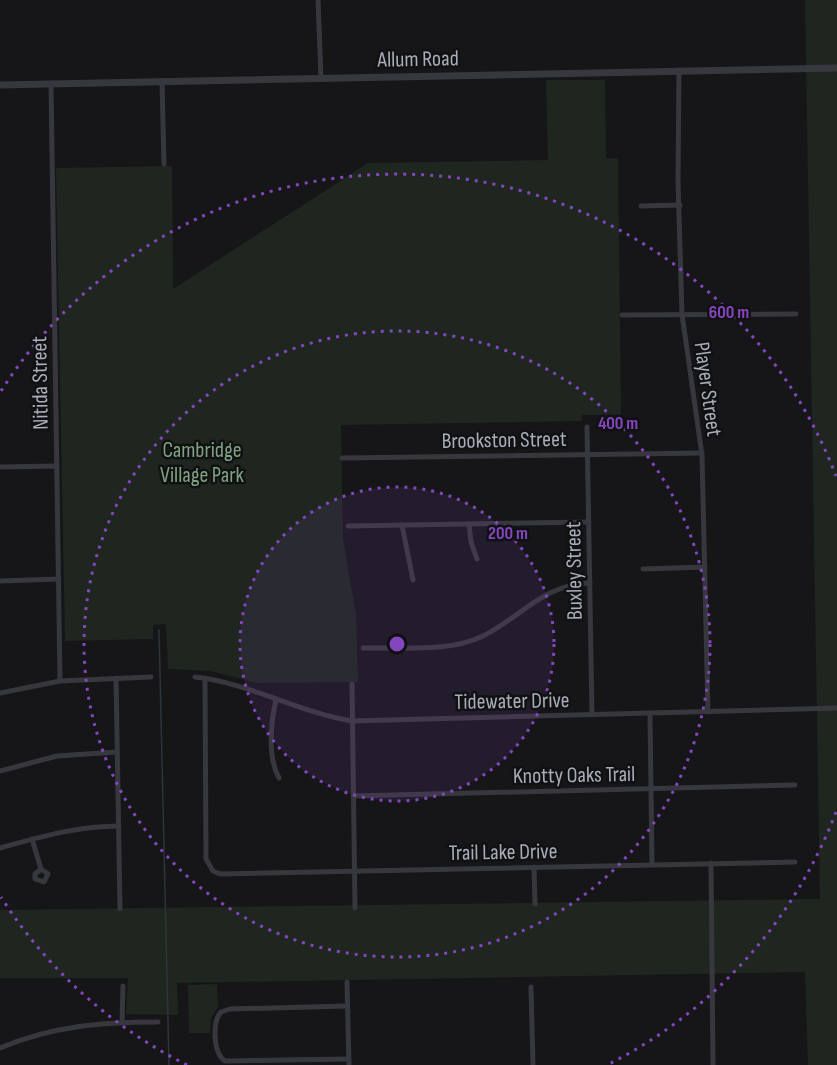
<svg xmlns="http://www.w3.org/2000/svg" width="837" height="1065" viewBox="0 0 837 1065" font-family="'Sofia Sans Condensed',sans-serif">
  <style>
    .green { fill: #1e261f }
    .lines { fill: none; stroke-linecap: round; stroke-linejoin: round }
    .stream { stroke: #2c353c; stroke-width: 1.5 }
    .minor { stroke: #37383d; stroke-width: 5 }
    .tertiary { stroke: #37383d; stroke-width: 7 }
    .ring { fill: none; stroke: #8446be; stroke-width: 3; stroke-dasharray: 3 6 }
    .labels { text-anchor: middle; stroke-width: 5; stroke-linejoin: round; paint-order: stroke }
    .street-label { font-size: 22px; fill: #a8adb8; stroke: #111113 }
    .park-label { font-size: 22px; fill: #7fa381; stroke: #111113 }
    .centre { fill: #8446be; stroke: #111113; stroke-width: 3 }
    .ring-label { font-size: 18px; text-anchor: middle; font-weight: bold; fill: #8446be; stroke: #111113; stroke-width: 5; stroke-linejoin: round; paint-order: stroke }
  </style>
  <rect width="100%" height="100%" fill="#161618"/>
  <g class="green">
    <path d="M805 0H837V1065H808L805 972 177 983 178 1015 126 1014 128 978H0V910L820 899Z"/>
    <path d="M546 80H605L606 158 618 159 621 415H582V421L341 425 343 538 356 615 358 682 257 683 211 671 168 669 166 624 153 625V639L65 641 56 168 172 166 173 289 368 163 548 160Z"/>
    <path d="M217 984 218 1007 211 1018 210 1033H189L188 985Z"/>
  </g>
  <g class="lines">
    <path class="stream" d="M159 630 169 1065"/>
    <g class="minor">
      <path d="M318 0 321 78"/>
      <path d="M679 70 678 182 682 314 702 455 708 712"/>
      <path d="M162 81 164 164"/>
      <path d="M51 84 60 681"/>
      <path d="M641 206 680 205"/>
      <path d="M622 315 796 314"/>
      <path d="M587 427 592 715"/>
      <path d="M342 458 702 453"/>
      <path d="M0 467 57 466"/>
      <path d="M469 524 471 542 477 559"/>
      <path d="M402 525 413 580"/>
      <path d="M348 526 589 522"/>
      <path d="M643 569 705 567"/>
      <path d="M0 581 59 579"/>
      <path d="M363 648C401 647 448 653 483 636 521 617 544 584 590 583"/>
      <path d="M195 677C250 683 297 712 352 721L837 708"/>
      <path d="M116 678 120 909"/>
      <path d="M205 678 206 859 213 871 220 874 795 862"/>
      <path d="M352 684 355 908"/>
      <path d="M0 693 60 681 151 677"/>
      <path d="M276 699C271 723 267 756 279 778"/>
      <path d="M650 714 652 864"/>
      <path d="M0 771 57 756 117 752"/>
      <path d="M353 796 795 785"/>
      <path d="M32 839 41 869 48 874 44 882 35 879V874L41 869"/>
      <path d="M0 848C40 837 77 826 119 826"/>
      <path d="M711 863 713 1065"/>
      <path d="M534 867 535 904"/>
      <path d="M347 982 349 1065"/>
      <path d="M531 987 533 1065"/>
      <path d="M347 1006 230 1009 221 1012C212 1022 213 1053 225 1061L348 1059"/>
      <path d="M122 1022 123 986"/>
      <path d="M0 1048C52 1026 102 1022 158 1022"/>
    </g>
    <path class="tertiary" d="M0 85 837 68"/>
  </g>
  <circle cx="397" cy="644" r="157" fill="#8446be" fill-opacity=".12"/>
  <g class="ring">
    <circle cx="397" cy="644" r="157"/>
    <circle cx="397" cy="644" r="313"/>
    <path d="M836 812A470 470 0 0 1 607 1065M187 1065A470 470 0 0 1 1 897M1 391A470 470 0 0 1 836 476"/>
  </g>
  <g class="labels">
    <g class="street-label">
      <text transform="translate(418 58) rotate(-1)" y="8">Allum Road</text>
      <text transform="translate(39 383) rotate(-91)" y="8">Nitida Street</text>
      <text transform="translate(709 389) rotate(82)" y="8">Player Street</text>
      <text transform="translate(504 439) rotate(-1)" y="8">Brookston Street</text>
      <text transform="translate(573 571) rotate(-91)" y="8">Buxley Street</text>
      <text transform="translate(512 700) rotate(-1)" y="8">Tidewater Drive</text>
      <text transform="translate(574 774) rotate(-1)" y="8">Knotty Oaks Trail</text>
      <text transform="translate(503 851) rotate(-1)" y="8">Trail Lake Drive</text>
    </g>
    <g class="park-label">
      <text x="202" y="457">Cambridge<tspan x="202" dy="25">Village Park</tspan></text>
    </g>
  </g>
  <circle cx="397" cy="644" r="9" class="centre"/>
  <g class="ring-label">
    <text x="729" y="318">600 m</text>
    <text x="618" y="429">400 m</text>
    <text x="508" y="539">200 m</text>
  </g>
</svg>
